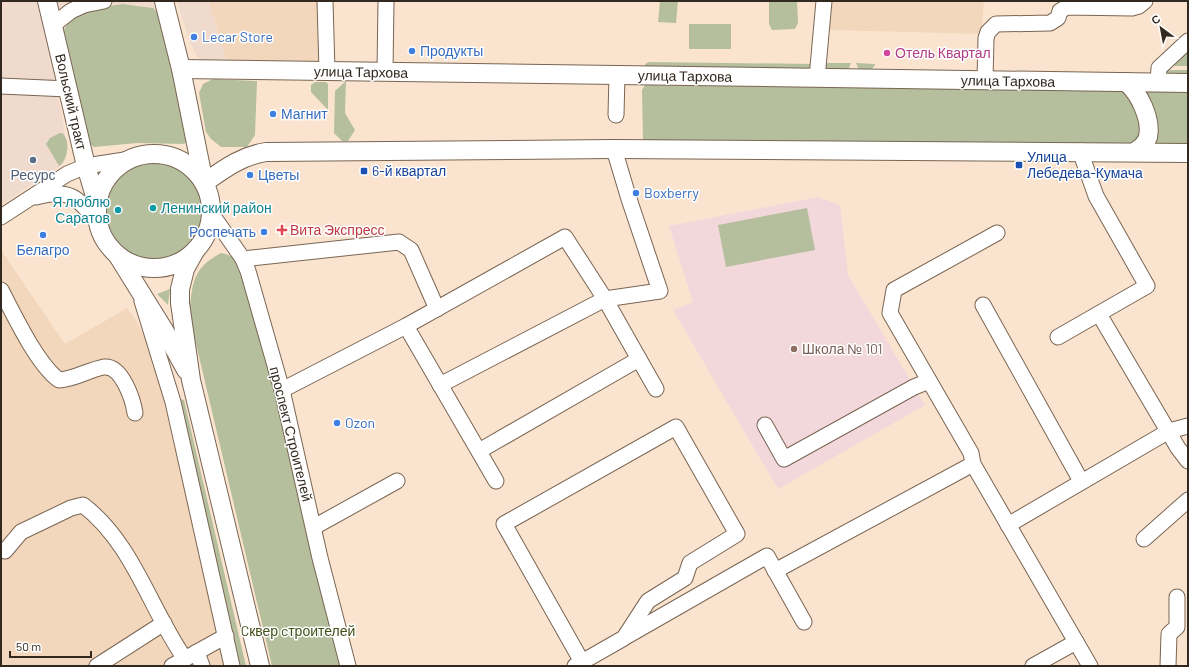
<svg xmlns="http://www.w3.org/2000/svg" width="1189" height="667" viewBox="0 0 1189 667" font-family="Barlow,sans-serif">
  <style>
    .commercial { fill: #f0dace }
    .built { fill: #f3d7bc }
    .education { fill: #f2d7db }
    .green { fill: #b5bf9d }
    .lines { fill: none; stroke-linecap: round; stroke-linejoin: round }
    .minor-casing { stroke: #796552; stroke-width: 17 }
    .major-casing { stroke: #796552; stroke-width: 20 }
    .minor { stroke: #fff; stroke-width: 15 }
    .major { stroke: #fff; stroke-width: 18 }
    .shop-dot { fill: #3f7fe0; stroke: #fff; stroke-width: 1.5 }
    .hotel-dot { fill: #d1479c; stroke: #fff; stroke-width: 1.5 }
    .service-dot { fill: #5c6f8a; stroke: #fff; stroke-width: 1.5 }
    .transit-dot { fill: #1a4fb4; stroke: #fff; stroke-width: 1.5 }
    .culture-dot { fill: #0f9aa8; stroke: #fff; stroke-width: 1.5 }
    .health-dot { fill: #e0444e; stroke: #fff; stroke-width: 1.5 }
    .education-dot { fill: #8d6e63; stroke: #fff; stroke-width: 1.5 }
    .labels { text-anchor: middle; stroke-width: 3; stroke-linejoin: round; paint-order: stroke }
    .shop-label { font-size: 14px; fill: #366cbe; stroke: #fff; text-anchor: start }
    .hotel-label { font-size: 14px; fill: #b23c85; stroke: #fff; text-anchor: start }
    .street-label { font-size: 14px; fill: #312920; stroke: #fff }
    .transit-label { font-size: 14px; fill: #164399; stroke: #fff; text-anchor: start }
    .service-label { font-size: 14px; fill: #4e5e75; stroke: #fff }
    .culture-label { font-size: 14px; fill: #0d838f; stroke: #fff; text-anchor: end }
    .health-label { font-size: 14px; fill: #be3a42; stroke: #fff; text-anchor: start }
    .education-label { font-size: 14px; fill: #785e54; stroke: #fff; text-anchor: start }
    .park-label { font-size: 14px; fill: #424f17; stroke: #fff }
  </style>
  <rect width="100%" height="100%" fill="#fbe4cf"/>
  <g class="commercial">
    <path d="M1 1H37L58 94 67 147 66 157 63 164 1 205Z"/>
    <path d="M57 1H157L160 14 153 8 137 5 123 4 85 10 63 33Z"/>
    <path d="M177 1H209L227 62 204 61 197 57 189 40Z"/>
  </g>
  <g class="built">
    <path d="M209 1H329L330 64 227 62Z"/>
    <path d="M830 1H984L981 34 829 30Z"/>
    <path d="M1 250 65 344 127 308 136 320 154 357 163 385 227 666H1Z"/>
  </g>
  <path class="education" d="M818 197 840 205 848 275 925 405 778 489 673 310 693 302 669 226Z"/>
  <g class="green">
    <path d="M660 1H678L676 23 658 22Z"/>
    <path d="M769 1H797L798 23 795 29 772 30 769 24Z"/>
    <path d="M123 4 153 8 160 14 188 141 184 144 137 143 94 147 89 143 63 33C72 8 100 8 123 4Z"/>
    <rect x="689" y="24" width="42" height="25"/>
    <path d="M1188 53V66H1165Z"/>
    <path d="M649 62 814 64 809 70 645 68V64Z"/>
    <path d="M823 63H851L848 70H828Z"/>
    <path d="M856 63 875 64V65L871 70H859Z"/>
    <path d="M1164 70H1188V76L1166 74Z"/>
    <path d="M213 79 257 81 255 135 247 147H221L211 139 206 132 199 93 203 84Z"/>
    <path d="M346 81 345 113 355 130 348 141H342L334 133 335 91Z"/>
    <path d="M315 82H326L328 84V110L311 92V85Z"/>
    <path d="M645 85 1126 91 1144 124 1137 141 1129 144 643 141 642 90Z"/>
    <path d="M1147 92H1188V146C1175 146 1161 150 1153 138L1143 94Z"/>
    <path d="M60 133H62C71 140 68 160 59 166L46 144 50 138Z"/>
    <circle cx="154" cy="211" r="49"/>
    <path d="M807 208 815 250 726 267 718 225Z"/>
    <path d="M221 253C233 255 236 260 241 271L276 393 341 666H272L189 314C193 284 191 269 221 253Z"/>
    <path d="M170 289 168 305 157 294Z"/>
    <path d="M180 399 184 400 246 666H238L177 401Z"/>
  </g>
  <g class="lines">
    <defs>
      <g id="minor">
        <path d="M325 1 327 71"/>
        <path d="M84 5 104 1"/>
        <path d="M53 25 71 11 84 5 83 1"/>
        <path d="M385 72 386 1"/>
        <path d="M817 78 824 1"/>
        <path d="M985 80 986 38 988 32 996 24 1050 23 1058 18 1060 11 1067 7 1132 8 1139 6 1145 1"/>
        <path d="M1158 82 1159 68 1188 41"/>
        <path d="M1 86 68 89"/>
        <path d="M616 115 617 75"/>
        <path d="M36 197C69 188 78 197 97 222"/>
        <path d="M211 213 243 259 248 271 282 390 320 558 348 666"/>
        <path d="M1 217 67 174 86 166 131 159"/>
        <path d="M997 233 894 290 890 313 971 453 973 464 1090 666"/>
        <path d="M243 259 399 242 411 250 437 309"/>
        <path d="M1 290C14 315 37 364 59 380 75 379 88 370 104 367 122 365 133 400 135 413"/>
        <path d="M142 301 173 402 232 666"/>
        <path d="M983 305 1081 481"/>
        <path d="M1099 314 1178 448 1188 461"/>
        <path d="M406 326 496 481"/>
        <path d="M1058 337 1147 286 1096 196 1080 151"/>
        <path d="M440 385 605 299 660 291 629 199 614 149"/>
        <path d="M282 390 406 326 565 237 605 299 656 389"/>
        <path d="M765 425 784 459 914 387 929 381"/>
        <path d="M479 451 639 359"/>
        <path d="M1008 525 1169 431 1188 426"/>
        <path d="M314 527 397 481"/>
        <path d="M1144 539 1188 500"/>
        <path d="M5 551 21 532 71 508 83 505C133 543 150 609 185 659"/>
        <path d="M775 571 973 464"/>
        <path d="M627 636 767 556 804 622"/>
        <path d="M197 652 202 666"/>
        <path d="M97 666 164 623"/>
        <path d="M172 666 226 636"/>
        <path d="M575 666 582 662 504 524 676 427 737 534 690 563 685 578 648 601 624 638 582 662"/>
        <path d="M1033 666 1076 642"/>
        <path d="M1168 666 1169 634 1177 627V597"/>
      </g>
      <g id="major">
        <path d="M47 1 86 166 97 203"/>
        <path d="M164 1 181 69 204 183C224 169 241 156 266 152L614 149 1188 153"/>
        <path d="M181 69 1188 83"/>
        <path d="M1126 82C1139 93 1152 119 1148 137 1146 143 1141 148 1136 151"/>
        <circle cx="154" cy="211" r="57"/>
        <path d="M195 251 185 269 180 289V303L191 380 260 666"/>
        <path d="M118 256 164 330 186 370"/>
      </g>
    </defs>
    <use href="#minor" class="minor-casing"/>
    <use href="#major" class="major-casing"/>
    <use href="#minor" class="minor"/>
    <use href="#major" class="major"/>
  </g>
  <g class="shop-dot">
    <circle cx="194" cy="37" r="4"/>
    <circle cx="412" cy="51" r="4"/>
    <circle cx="273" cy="114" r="4"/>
    <circle cx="250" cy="175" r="4"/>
    <circle cx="636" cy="193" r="4"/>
    <circle cx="264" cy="232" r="4"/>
    <circle cx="43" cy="235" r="4"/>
    <circle cx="337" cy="423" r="4"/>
  </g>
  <circle class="hotel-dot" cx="887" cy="53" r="4"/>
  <circle class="service-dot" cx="33" cy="160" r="4"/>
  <g class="transit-dot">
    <rect x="1015" y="161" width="8" height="8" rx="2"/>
    <rect x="360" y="167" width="8" height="8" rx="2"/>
  </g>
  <g class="culture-dot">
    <circle cx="153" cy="208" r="4"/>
    <circle cx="118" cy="210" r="4"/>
  </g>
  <path class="health-dot" d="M280 224h4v4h4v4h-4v4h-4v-4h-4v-4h4z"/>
  <circle class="education-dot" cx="794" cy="349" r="4"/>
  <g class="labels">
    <g class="shop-label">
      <text x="202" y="42">Lecar Store</text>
      <text x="420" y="56">Продукты</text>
      <text x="281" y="119">Магнит</text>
      <text x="258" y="180">Цветы</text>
      <text x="644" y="198">Boxberry</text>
      <text x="256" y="237" text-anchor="end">Роспечать</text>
      <text x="43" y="255" text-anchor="middle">Белагро</text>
      <text x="345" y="428">Ozon</text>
    </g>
    <g class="hotel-label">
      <text x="895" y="58">Отель Квартал</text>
    </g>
    <g class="street-label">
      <text transform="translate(361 72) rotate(1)" y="5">улица Тархова</text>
      <text transform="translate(685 76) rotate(1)" y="5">улица Тархова</text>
      <text transform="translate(1008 81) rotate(1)" y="5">улица Тархова</text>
      <text transform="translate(71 102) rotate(77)" y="5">Вольский тракт</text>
      <text transform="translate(291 434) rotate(76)" y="5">проспект Строителей</text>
    </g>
    <g class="transit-label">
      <text x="1027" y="162">Улица<tspan x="1027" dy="16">Лебедева-Кумача</tspan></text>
      <text x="372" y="176">6-й квартал</text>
    </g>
    <g class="service-label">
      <text x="33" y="180">Ресурс</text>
    </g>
    <g class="culture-label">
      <text x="110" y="207">Я люблю<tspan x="110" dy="16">Саратов</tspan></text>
      <text x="161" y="213" text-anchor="start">Ленинский район</text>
    </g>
    <g class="health-label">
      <text x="290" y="235">Вита Экспресс</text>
    </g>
    <g class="education-label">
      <text x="802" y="354">Школа № 101</text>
    </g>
    <g class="park-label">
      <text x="298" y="636">Cквер cтроителей</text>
    </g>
  </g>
  <rect width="1189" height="667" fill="none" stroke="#312920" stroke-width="4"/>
  <g transform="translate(1161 28) rotate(328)" stroke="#ffffff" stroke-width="3" paint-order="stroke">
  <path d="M0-3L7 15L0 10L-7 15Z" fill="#312920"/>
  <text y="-6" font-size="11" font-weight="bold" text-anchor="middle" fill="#312920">С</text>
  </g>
  <path d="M10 651v6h81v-6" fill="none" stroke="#312920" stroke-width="2"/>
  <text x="16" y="651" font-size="12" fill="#312920" stroke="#ffffff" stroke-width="3" paint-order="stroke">50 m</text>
</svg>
